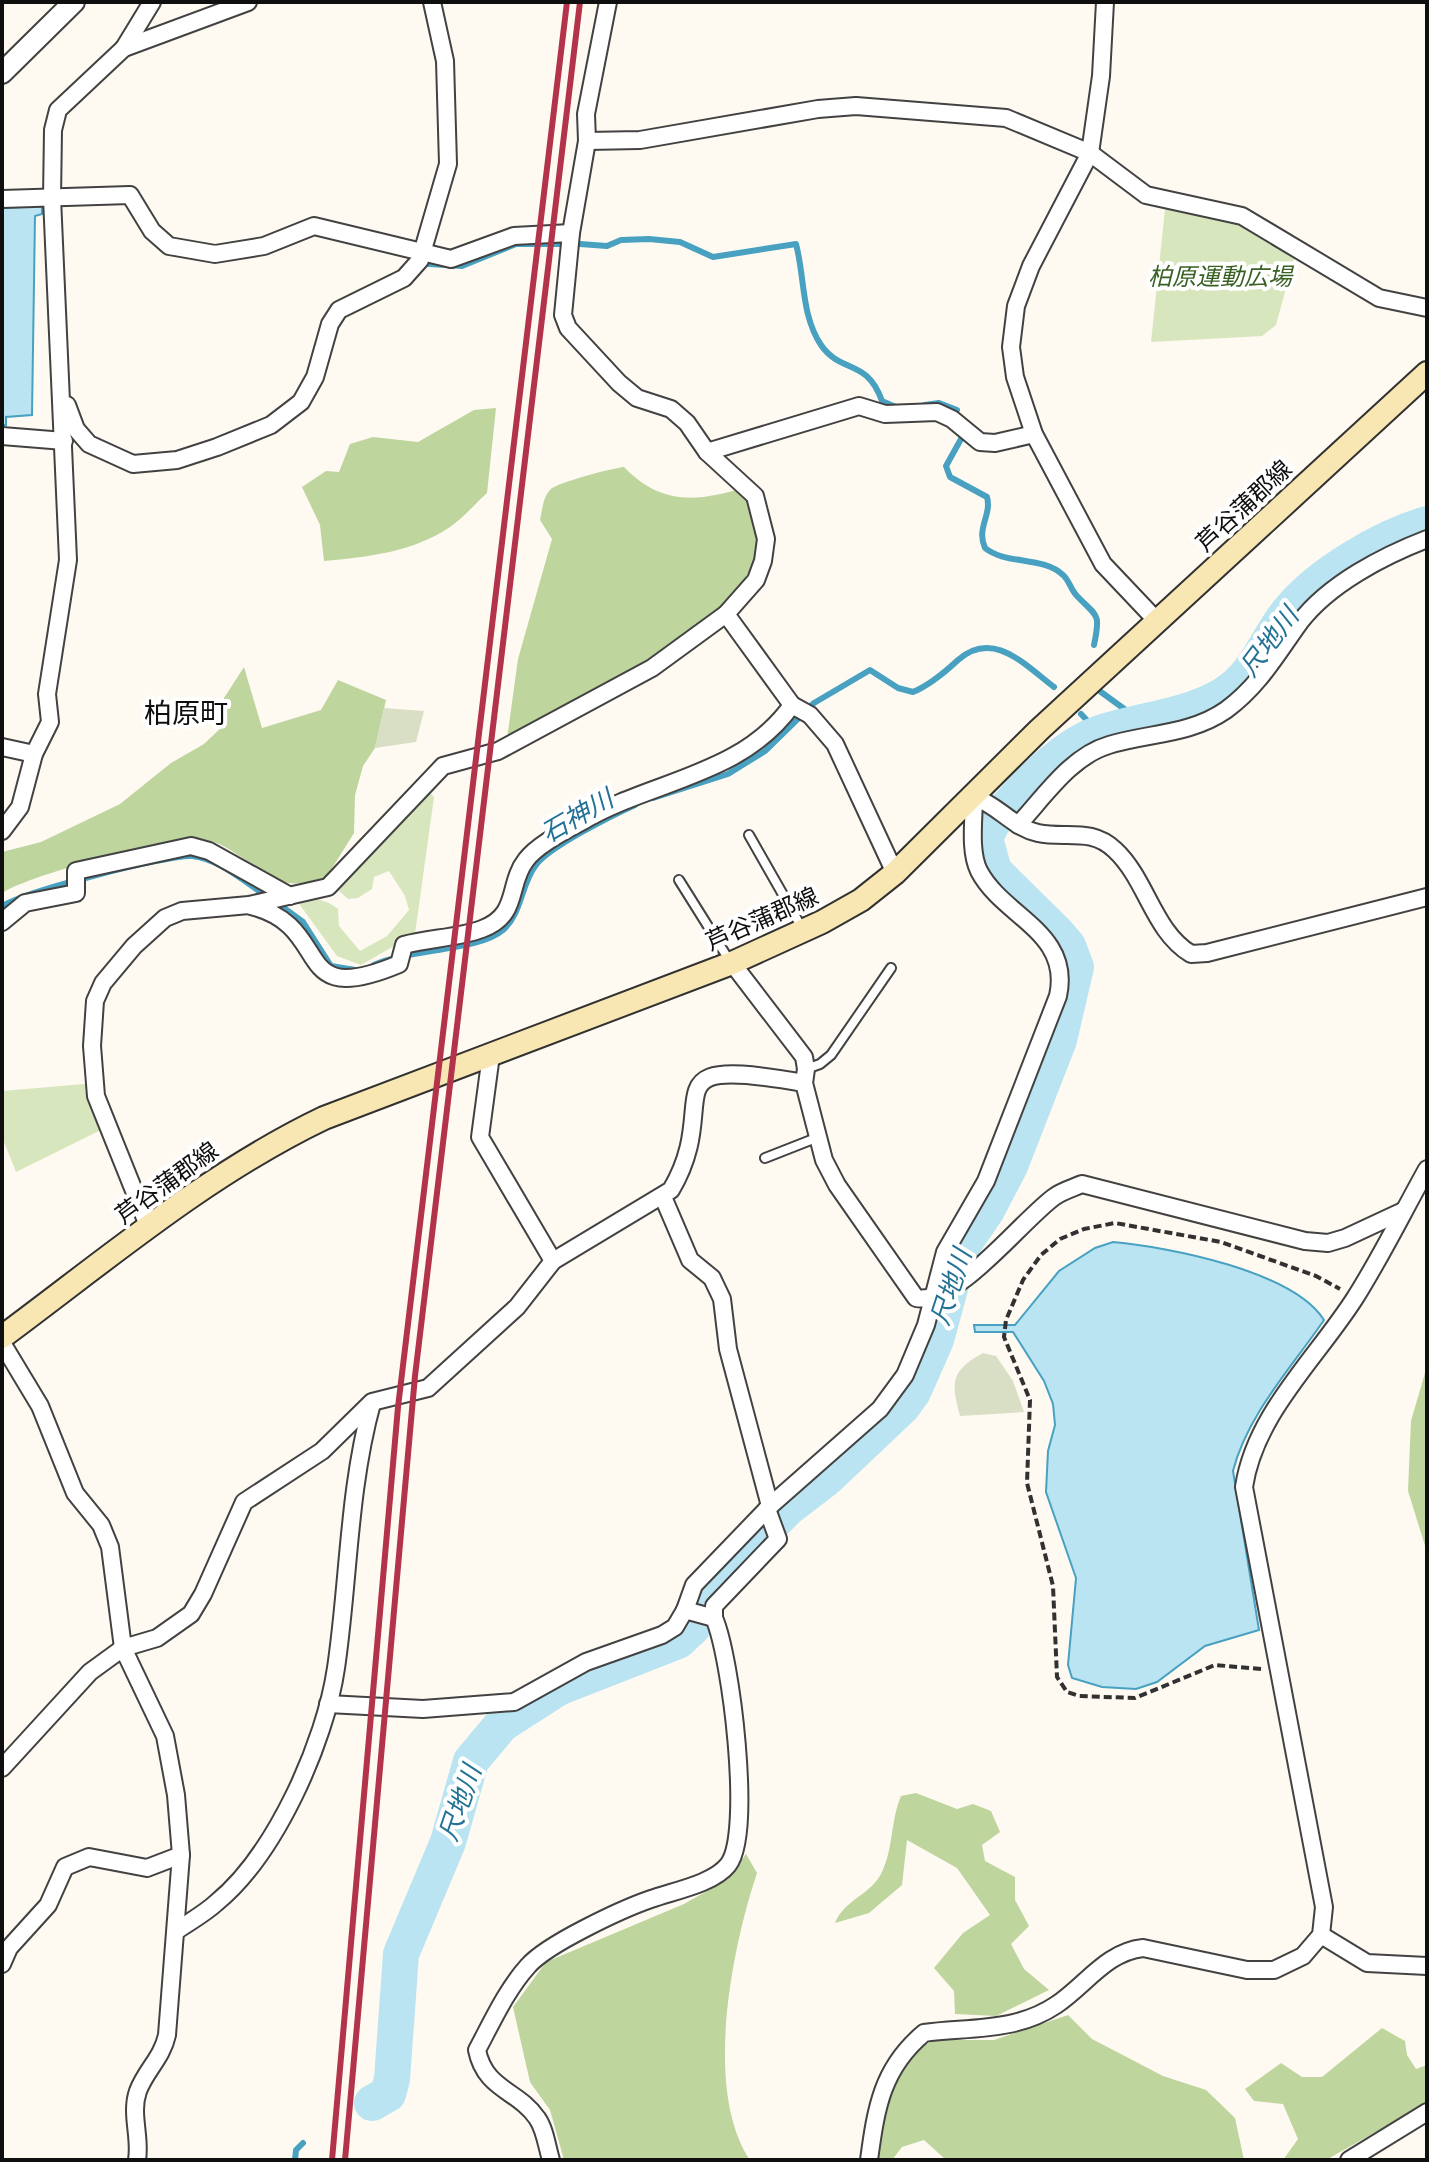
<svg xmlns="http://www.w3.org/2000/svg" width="1429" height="2162" viewBox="0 0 1429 2162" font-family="'Libre Baskerville','Noto Sans JP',serif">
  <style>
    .green { fill: #d8e6be }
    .forest { fill: #bed59e }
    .cemetery { fill: #d9dfc4 }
    .water { fill: #bae4f1; stroke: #48a1c1; stroke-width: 2 }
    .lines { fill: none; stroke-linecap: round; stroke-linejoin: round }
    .stream { stroke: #48a1c1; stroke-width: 6 }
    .river { stroke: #bae4f1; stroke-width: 36 }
    .service-casing { stroke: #424242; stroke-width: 12 }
    .minor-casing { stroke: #424242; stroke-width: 20 }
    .tertiary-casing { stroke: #424242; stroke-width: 24 }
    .secondary-casing { stroke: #313131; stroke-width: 26 }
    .path { stroke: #313131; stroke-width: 4; stroke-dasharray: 8 4; stroke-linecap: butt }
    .service { stroke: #fff; stroke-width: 8 }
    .minor { stroke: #fff; stroke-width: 16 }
    .tertiary { stroke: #fff; stroke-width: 20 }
    .secondary { stroke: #f8e7b3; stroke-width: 22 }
    .rail { stroke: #b2334a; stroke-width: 6 }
    .labels { text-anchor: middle; stroke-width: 8; stroke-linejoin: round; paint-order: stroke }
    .park-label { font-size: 24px; font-style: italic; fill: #396124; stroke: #fff }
    .street-label { font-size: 24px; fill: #0f0f0f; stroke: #fff }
    .water-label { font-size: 26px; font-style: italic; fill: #237296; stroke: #fff }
    .quarter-label { font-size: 28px; fill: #0f0f0f; stroke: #fff }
  </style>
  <rect width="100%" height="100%" fill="#fefaf2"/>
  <g class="green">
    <path d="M1166 200 1242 216 1295 255 1276 325 1262 336 1151 342Z"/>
    <path d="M427 789 434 797 415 934 361 965 337 956 297 901C314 898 324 898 338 909L339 926 360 951 387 936 409 910 405 896 389 871 374 877 372 889 358 898 348 899 338 890Z"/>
    <path d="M96 1083 109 1126 16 1172 2 1137V1091Z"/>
  </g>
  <g class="forest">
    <path d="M496 408 487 493C475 504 463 518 450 527 413 552 368 557 324 561L320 525 302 487 326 471 339 472 350 444 373 437 418 442 474 410Z"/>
    <path d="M624 467C658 502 691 503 736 490 749 501 754 511 757 526 778 612 569 705 507 739L518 659 552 539 540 520C542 511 543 497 550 490 555 483 613 468 624 467Z"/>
    <path d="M244 667 262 728 321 710 338 680 386 700 375 748 363 766 355 795 354 833 326 878C315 880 300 885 289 883 261 877 241 852 214 842 186 831 29 875 2 893V852L41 842 120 804 171 763 204 744 225 724 224 698Z"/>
    <path d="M1427 1366V1552L1408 1491 1411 1421Z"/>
    <path d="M916 1793 957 1809 973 1804 991 1811 1000 1832 982 1845 985 1861 1015 1877V1900L1029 1926 1011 1944 1024 1969 1049 1990 996 2016 955 2014 954 1991 934 1968 963 1933 990 1915 957 1868 907 1840 902 1885 869 1913 835 1923C844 1900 870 1895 881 1874 894 1848 890 1822 901 1796Z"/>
    <path d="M746 1854 757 1873C732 1948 703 2090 750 2160H564L550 2110 530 2082 513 2007 546 1962 684 1904 728 1879Z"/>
    <path d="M1068 2015 1092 2039 1163 2076 1206 2090 1235 2118 1244 2160H946L924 2140 902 2147 892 2160H875L896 2073 921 2047 935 2040H994Z"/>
    <path d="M1382 2028 1405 2041 1407 2055 1416 2069 1427 2065V2103L1326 2160H1283L1298 2139 1283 2104 1254 2101 1245 2089 1281 2063 1302 2077H1322Z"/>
  </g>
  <g class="cemetery">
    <path d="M384 708 424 711 416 742 375 748Z"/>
    <path d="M983 1353 996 1356 1013 1381 1024 1412 960 1416C951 1383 950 1371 983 1353Z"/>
  </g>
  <g class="water">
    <path d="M42 206V214L35 216 32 415 6 417V425H2V208Z"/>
    <path d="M1113 1242C1169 1247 1293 1271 1324 1320 1292 1367 1247 1415 1233 1471L1259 1630 1205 1646 1157 1682 1136 1689 1102 1687 1072 1678 1068 1665 1076 1578 1046 1492 1048 1451 1055 1425 1053 1404 1044 1381 1013 1332H975L974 1325H1015L1059 1271 1095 1248Z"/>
  </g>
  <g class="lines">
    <g class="stream">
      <path d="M580 244 607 246 621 240 649 239 680 242 713 257 796 244C805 278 801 315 821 345 841 374 867 358 882 401L898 408"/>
      <path d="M429 264 462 266 516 244H560"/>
      <path d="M925 405 939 403 957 410"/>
      <path d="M961 439 946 466 950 477 987 497C992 515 976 528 985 548 1006 565 1043 556 1063 575 1069 580 1071 590 1077 596 1097 617 1101 612 1094 645"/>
      <path d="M1101 692 1145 724"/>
      <path d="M1081 714 1099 733"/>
      <path d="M653 798 728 774 765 751 814 703 870 670 898 688 913 692C930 685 944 673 958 660 993 629 1025 665 1054 687"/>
      <path d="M277 903 303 922 331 966 355 970"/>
      <path d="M2 907C18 893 170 854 192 856 218 858 246 883 268 897"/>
      <path d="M374 965C407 949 479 951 503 930 522 913 521 884 536 865 549 847 613 815 635 805"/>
      <path d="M295 2160 296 2150 303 2143"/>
    </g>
    <path class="river" d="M372 2103 388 2094 392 2079 401 1954 448 1842 471 1761 502 1724 558 1688 678 1641 693 1627 700 1605 726 1570 788 1508 827 1478 902 1407 913 1392 936 1340 961 1248 987 1210 1010 1166 1059 1040 1076 967 1068 946 1056 932 994 871 985 838 993 822C1023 791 1057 748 1100 733 1138 720 1200 715 1232 689 1259 668 1268 636 1289 611 1319 574 1382 537 1427 524"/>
    <defs>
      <g id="service">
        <path d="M749 835 802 928"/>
        <path d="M679 880 731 963"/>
        <path d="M806 1069 820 1064 831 1055 891 968"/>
        <path d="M765 1158 816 1138"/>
      </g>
      <g id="minor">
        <path d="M608 2 586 114 587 141 571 233 563 315 568 328 619 383 637 398 671 409 687 423 707 452 755 496 766 539 763 561 756 580 726 614 792 705 810 715 835 744 895 873"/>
        <path d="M1105 2 1101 76 1090 153 1031 266 1016 306 1011 347 1015 377 1034 434 1103 564 1157 621"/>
        <path d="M124 48 152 2"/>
        <path d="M587 141 640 140 818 109 856 106 1006 118 1090 153 1146 195 1242 216 1379 298 1427 308"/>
        <path d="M2 199 130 195 152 231 169 246 215 254 264 246 314 226 451 259 514 236 571 233"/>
        <path d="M67 405 76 429 89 444 133 464 177 460 217 447 271 425 301 402 315 377 330 324 339 310 404 278 420 260 448 164 445 61 432 2"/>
        <path d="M2 436 64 441"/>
        <path d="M707 452 859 406 885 414 937 412 952 419 980 442 995 443 1034 434"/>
        <path d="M2 747 34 754"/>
        <path d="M1018 825C1044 797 1071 756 1109 745 1148 733 1190 735 1226 710 1259 686 1276 655 1300 622 1329 584 1383 556 1427 539"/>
        <path d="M2 831 20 807 34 754 50 722 47 694 68 560 52 198 53 130 58 110 124 48 248 2"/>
        <path d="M251 906C336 927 287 1011 399 964L404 945C429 938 458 938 482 929 520 915 507 884 526 860 537 845 565 831 581 822 652 780 742 776 792 705"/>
        <path d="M2 922 25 903 76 893V871L191 846 209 851 290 896"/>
        <path d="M732 963 804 1057 806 1069 804 1083 824 1160 837 1185 916 1298C957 1305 1020 1222 1054 1197 1062 1191 1073 1188 1082 1184L1305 1241 1328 1243 1345 1238 1403 1211"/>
        <path d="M491 1055 480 1137 553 1261"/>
        <path d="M663 1197 690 1260 712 1278 722 1299 728 1349 770 1506"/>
        <path d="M149 1228 96 1096 92 1046 95 1001 103 983 134 946 165 918 182 911 249 905 328 887 443 766 498 751 652 668 726 614"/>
        <path d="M2 1343 40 1406 75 1493 101 1525 110 1547 123 1648 165 1736 176 1795 181 1855 167 2035C162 2058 146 2070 138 2091 130 2114 141 2137 137 2160"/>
        <path d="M714 1618V1606L778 1539 767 1509"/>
        <path d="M328 1704 423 1709 514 1702 586 1662 662 1635 675 1627 685 1610"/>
        <path d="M2 1768 90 1672 123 1648 157 1638 191 1614 203 1594 244 1502 322 1451 372 1402 428 1388 517 1307 553 1261 671 1190C725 1099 641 1054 804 1083"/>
        <path d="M176 1931C189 1922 204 1914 216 1903 275 1855 325 1743 336 1668 349 1580 348 1490 372 1403"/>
        <path d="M1321 1935 1367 1963 1427 1966"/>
        <path d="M2 1964 9 1948 48 1905 65 1867 89 1857 147 1868 181 1855"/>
        <path d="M551 2160C547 2147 545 2129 537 2118 518 2090 485 2090 477 2050 492 2022 507 1989 528 1966 547 1944 622 1909 651 1899 673 1891 713 1884 728 1865 753 1834 731 1656 714 1618L685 1610 694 1585 770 1506 880 1409 905 1375 926 1325 945 1252 986 1181 1058 996C1072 932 1003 917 979 871 969 851 974 819 974 797 998 805 1012 827 1038 833 1066 839 1091 827 1115 850 1147 880 1153 931 1191 954L1207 953 1427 897"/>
        <path d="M869 2160C876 2108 882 2068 924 2033 969 2027 1016 2032 1056 2005 1086 1985 1106 1952 1143 1948L1247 1970H1274L1303 1956 1321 1935 1324 1907 1244 1487C1255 1414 1316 1359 1355 1298 1381 1257 1403 1212 1427 1169"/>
        <path d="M1349 2160 1427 2112"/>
      </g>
      <path id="tertiary" d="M2 73 74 2"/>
      <path id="secondary" d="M2 1337C106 1260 207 1174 324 1118L732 963 822 922 861 900 895 873 1039 730 1427 373"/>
    </defs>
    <use href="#service" class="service-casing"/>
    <use href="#minor" class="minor-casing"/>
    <use href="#tertiary" class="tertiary-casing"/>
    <use href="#secondary" class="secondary-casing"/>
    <path class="path" d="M1261 1669 1215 1665 1135 1698 1079 1696 1067 1692 1057 1677 1053 1586 1027 1483 1030 1400 1004 1337 1006 1320 1023 1280 1041 1255 1060 1239 1084 1229 1115 1223 1221 1242 1316 1276 1340 1289"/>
    <use href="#service" class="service"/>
    <use href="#minor" class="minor"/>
    <use href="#tertiary" class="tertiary"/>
    <use href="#secondary" class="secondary"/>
    <g class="rail">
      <path d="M332 2160 398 1407 567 2"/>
      <path d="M345 2160 415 1376 580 2"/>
    </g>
  </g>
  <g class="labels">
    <g class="park-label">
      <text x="1220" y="285">柏原運動広場</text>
    </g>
    <g class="street-label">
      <text transform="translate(1244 506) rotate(-43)" y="8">芦谷蒲郡線</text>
      <text transform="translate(762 919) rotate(-24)" y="8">芦谷蒲郡線</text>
      <text transform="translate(167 1183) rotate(-36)" y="8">芦谷蒲郡線</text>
    </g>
    <g class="water-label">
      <text transform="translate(1269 642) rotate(-53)" y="9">尺地川</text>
      <text transform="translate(577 816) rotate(-30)" y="9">石神川</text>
      <text transform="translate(951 1287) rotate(-72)" y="9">尺地川</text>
      <text transform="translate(460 1803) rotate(-71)" y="9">尺地川</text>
    </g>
    <g class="quarter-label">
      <text x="186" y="723">柏原町</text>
    </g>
  </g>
  <rect width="1429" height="2162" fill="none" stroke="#0f0f0f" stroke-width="8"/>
</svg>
